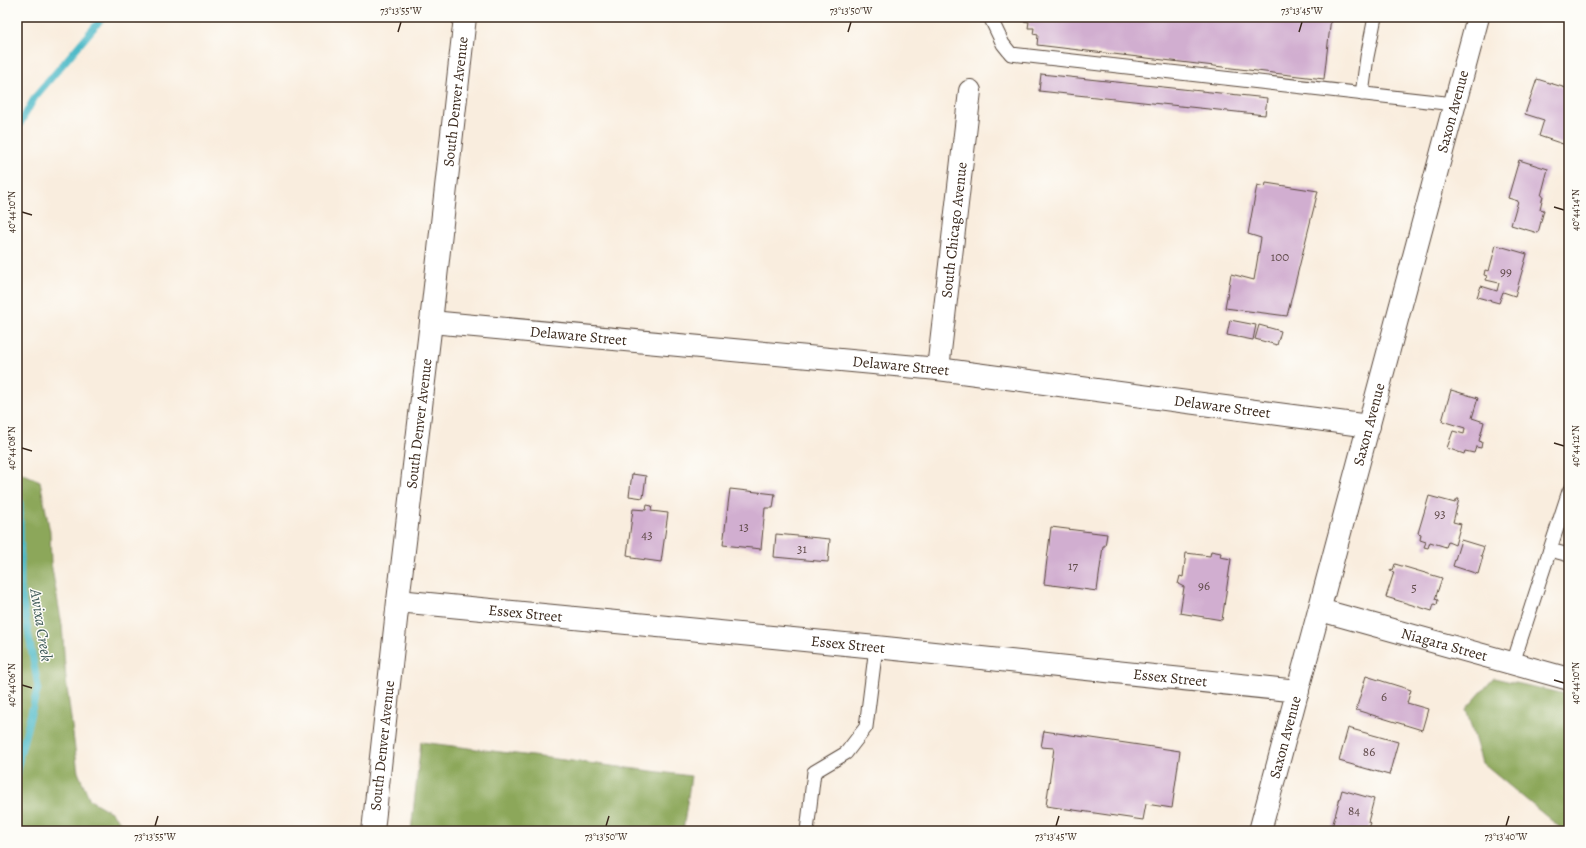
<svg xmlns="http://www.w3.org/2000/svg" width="1586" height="848" viewBox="0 0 1586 848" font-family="Alegreya,serif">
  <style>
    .forest { fill: #8ca75a; stroke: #64683c }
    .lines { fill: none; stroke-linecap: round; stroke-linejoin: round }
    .stream { stroke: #4dbac8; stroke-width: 7 }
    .building { fill: #d1aed0 }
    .lane-casing { stroke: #58473b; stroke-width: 15 }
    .street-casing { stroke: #58473b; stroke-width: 24 }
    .secondary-casing { stroke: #58473b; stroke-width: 24 }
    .lane { stroke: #fff; stroke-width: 13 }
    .street { stroke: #fff; stroke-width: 22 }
    .secondary { stroke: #fff; stroke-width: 22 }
    .ticks { fill: none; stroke: #3b2a1e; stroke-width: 1.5 }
    .labels { text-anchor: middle; stroke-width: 3; stroke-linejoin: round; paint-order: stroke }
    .number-label { font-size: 13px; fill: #604b4a }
    .street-label { font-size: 15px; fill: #3b2a1e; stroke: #fdfcf7 }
    .water-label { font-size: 16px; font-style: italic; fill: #415c5a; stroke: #fdfcf7 }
    .neatline { fill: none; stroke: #3b2a1e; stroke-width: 1.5 }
    .ticks-label { font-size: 10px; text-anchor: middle; fill: #3b2a1e }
  </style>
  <rect width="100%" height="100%" fill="#fdfcf7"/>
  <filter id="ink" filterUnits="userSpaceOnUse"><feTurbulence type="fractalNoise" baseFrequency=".025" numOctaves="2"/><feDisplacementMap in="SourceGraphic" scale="8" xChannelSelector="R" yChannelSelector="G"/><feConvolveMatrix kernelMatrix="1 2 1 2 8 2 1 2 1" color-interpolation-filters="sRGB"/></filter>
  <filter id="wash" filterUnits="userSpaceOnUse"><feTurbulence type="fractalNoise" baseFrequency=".012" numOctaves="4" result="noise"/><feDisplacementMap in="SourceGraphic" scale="16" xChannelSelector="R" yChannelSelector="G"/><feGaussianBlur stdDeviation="0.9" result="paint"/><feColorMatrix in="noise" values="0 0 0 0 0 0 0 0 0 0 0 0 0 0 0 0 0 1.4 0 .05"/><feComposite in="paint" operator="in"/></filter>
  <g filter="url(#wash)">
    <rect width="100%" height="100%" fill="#f9edde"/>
    <g class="forest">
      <path d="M17 471 40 481 50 532 51 563 62 625 66 680 78 772 90 800 111 812 129 831H17Z"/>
      <path d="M1494 678 1569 695V831H1564L1482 763 1466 709Z"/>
      <path d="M421 742 691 776 683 831H411Z"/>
    </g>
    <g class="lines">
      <g class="stream">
        <path d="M17 129 35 97 103 17"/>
        <path d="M17 476 20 505 21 592 38 687 20 755 17 776"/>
      </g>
    </g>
    <g id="blocks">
      <g class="building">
        <path d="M1019 17H1331L1324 79 1037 45 1038 35 1033 34 1034 28H1028L1029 22 1018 20Z"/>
        <path d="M1041 74 1267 98 1265 115 1039 91Z"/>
        <path d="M1537 79 1569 89V135L1566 145 1539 136 1544 120 1525 114Z"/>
        <path d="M1519 160 1548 169 1541 196H1543L1540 209 1544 210 1538 233 1511 225 1518 201 1508 198Z"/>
        <path d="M1266 183 1318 191 1287 316 1225 308 1231 274 1254 280 1261 238 1248 234 1257 185 1265 187Z"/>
        <path d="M1496 245 1527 254 1515 296 1503 292 1499 303 1477 297 1481 286 1497 291 1499 283 1486 280 1487 276 1484 275 1485 270 1489 271Z"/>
        <path d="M1230 320 1256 325 1253 340 1227 335Z"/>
        <path d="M1259 325 1281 331 1277 345 1255 339Z"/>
        <path d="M1451 390 1478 398 1472 418 1484 422 1479 441 1482 442 1481 448 1476 447 1474 453 1465 451 1464 454 1447 448 1453 431 1464 434 1465 428 1442 421Z"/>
        <path d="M632 474 646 476 643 498 629 496Z"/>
        <path d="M730 489 775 494 773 508H765L761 549 723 545Z"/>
        <path d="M1429 496 1455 503 1457 499H1459L1453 522 1461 524 1455 545 1448 542 1446 547 1430 542 1428 548 1424 547 1426 542 1420 540 1421 534 1418 533Z"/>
        <path d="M647 505 652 506 651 511 668 513 661 562 632 558V556L627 555 633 509 646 510Z"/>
        <path d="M1051 527 1107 534 1105 546H1103L1097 591 1044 584Z"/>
        <path d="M776 534 830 539 828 562 774 557Z"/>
        <path d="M1461 540 1484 547 1481 556H1483L1478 574 1453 566Z"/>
        <path d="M1211 551 1221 553 1220 557 1231 559 1222 620 1180 613 1184 587 1178 584 1180 576 1183 577 1186 553 1210 556Z"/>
        <path d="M1395 564 1442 578 1435 599 1438 600 1437 605 1434 604 1432 611 1386 597 1394 572 1390 571 1391 569 1393 570Z"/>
        <path d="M1366 676 1411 690 1407 703 1428 709 1422 730 1356 710Z"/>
        <path d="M1348 728 1398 742 1389 775 1339 761Z"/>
        <path d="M1044 731 1180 751 1172 808 1146 804 1143 820 1046 806 1054 748 1041 747Z"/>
        <path d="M1342 790 1374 799 1368 822 1371 823 1368 830 1331 831Z"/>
        <path d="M1055 827 1088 830V831H1054Z"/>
      </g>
    </g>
  </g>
  <g filter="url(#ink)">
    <use href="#blocks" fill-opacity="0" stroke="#58473b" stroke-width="1"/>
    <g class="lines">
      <defs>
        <g id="lane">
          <path d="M990 17 1003 44 1011 54 1454 104"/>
          <path d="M1362 94 1367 57 1375 17"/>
          <path d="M1550 550 1569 555"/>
          <path d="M1513 663 1569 491"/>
          <path d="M807 831 814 772 846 753 866 727 876 647"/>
        </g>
        <g id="street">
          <path id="s1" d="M431 322 938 369 1369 426"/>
          <path id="s2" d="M938 369 970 91"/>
          <path id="s3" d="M398 601 876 647 1298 691"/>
          <path id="s4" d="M1320 610 1569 679"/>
          <path id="s5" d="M373 831 398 601 431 322 465 17"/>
        </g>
        <g id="secondary">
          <path id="s6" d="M1260 831 1478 17"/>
        </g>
      </defs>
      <use href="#lane" class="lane-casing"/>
      <use href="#street" class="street-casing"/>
      <use href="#secondary" class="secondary-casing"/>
      <use href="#lane" class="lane"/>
      <use href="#street" class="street"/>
      <use href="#secondary" class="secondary"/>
    </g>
  </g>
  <path class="ticks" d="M398 32 401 22M848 32 851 22M1299 32 1302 22M1554 207 1564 210M22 212 32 215M1554 443 1564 446M22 448 32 451M1554 680 1564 683M22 685 32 688M155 826 158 816M606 826 609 816M1056 826 1059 816M1506 826 1509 816"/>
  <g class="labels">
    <g class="number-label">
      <text x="1280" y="261">100</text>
      <text x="1506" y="276">99</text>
      <text x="1440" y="518">93</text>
      <text x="744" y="531">13</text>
      <text x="647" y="539">43</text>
      <text x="802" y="553">31</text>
      <text x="1073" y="570">17</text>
      <text x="1204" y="590">96</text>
      <text x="1414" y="592">5</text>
      <text x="1384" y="701">6</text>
      <text x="1369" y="756">86</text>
      <text x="1354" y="815">84</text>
    </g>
    <g class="street-label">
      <text dy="5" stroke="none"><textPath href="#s5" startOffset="734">South Denver Avenue</textPath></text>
      <text dy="5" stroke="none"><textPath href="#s6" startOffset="745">Saxon Avenue</textPath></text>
      <text dy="5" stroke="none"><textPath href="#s2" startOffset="140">South Chicago Avenue</textPath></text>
      <text dy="5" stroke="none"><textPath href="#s1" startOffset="148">Delaware Street</textPath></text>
      <text dy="5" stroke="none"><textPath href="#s1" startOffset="472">Delaware Street</textPath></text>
      <text dy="5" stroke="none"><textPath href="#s1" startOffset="796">Delaware Street</textPath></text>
      <text dy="5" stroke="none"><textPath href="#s5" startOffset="410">South Denver Avenue</textPath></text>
      <text dy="5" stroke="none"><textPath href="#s6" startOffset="421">Saxon Avenue</textPath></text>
      <text dy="5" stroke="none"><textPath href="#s3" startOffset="128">Essex Street</textPath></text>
      <text dy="5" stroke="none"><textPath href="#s3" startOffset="452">Essex Street</textPath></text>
      <text dy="5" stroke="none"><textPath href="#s4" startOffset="129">Niagara Street</textPath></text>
      <text dy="5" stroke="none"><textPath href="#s3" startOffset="776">Essex Street</textPath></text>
      <text dy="5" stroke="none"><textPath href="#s6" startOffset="97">Saxon Avenue</textPath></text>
      <text dy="5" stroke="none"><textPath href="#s5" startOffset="86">South Denver Avenue</textPath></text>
    </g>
    <g class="water-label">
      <text transform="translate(42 625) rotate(81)" y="6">Awixa Creek</text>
    </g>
  </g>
  <rect width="1586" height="848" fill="none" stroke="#fdfcf7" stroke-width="44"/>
  <rect x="22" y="22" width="1542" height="804" class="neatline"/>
  <g class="ticks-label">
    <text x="401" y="14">73°13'55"W</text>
    <text x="851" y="14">73°13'50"W</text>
    <text x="1302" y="14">73°13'45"W</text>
    <text transform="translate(1575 210) rotate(-90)" y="4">40°44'14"N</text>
    <text transform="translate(11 212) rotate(-90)" y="4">40°44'10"N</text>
    <text transform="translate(1575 446) rotate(-90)" y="4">40°44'12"N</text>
    <text transform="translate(11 448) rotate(-90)" y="4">40°44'08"N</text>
    <text transform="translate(1575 683) rotate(-90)" y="4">40°44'10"N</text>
    <text transform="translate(11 685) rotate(-90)" y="4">40°44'06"N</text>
    <text x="155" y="840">73°13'55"W</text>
    <text x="606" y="840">73°13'50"W</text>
    <text x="1056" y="840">73°13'45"W</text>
    <text x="1506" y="840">73°13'40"W</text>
  </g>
</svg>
